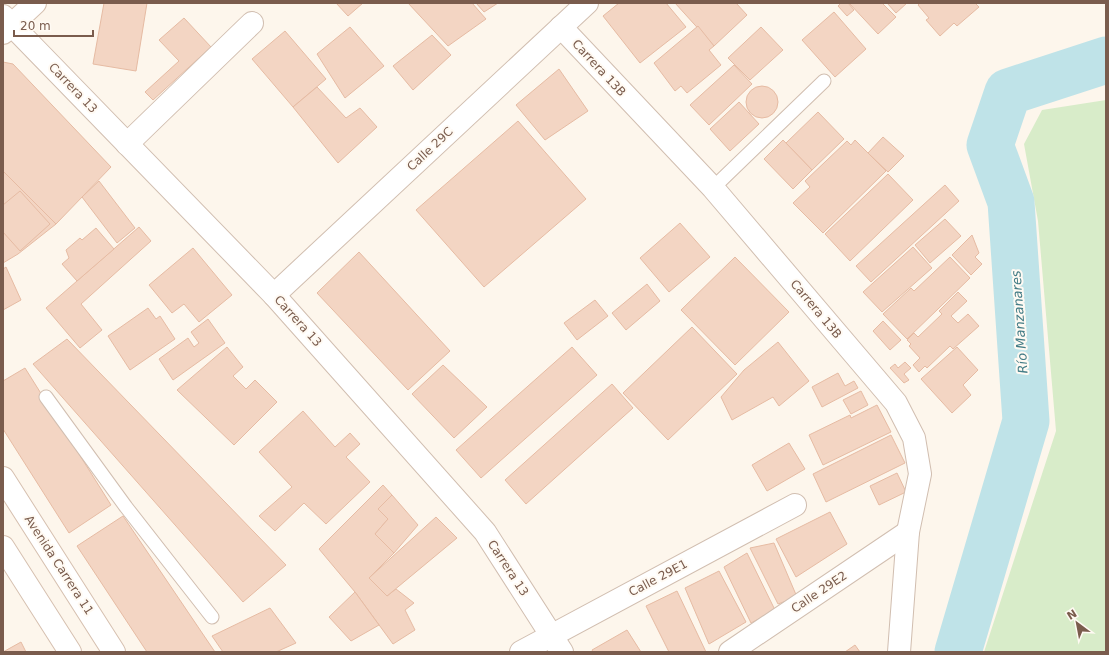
<svg xmlns="http://www.w3.org/2000/svg" width="1109" height="655" viewBox="0 0 1109 655" font-family="'DejaVu Sans',sans-serif">
  <style>
    .green { fill: #d8ecc9 }
    .lines { fill: none; stroke-linecap: round; stroke-linejoin: round }
    .river { stroke: #bfe3e8; stroke-width: 47 }
    .building { fill: #f3d5c3; stroke: #e6bba3 }
    .lane-casing { stroke: #d1beb0; stroke-width: 15 }
    .street-casing { stroke: #d1beb0; stroke-width: 24 }
    .secondary-casing { stroke: #d6c0b0; stroke-width: 24 }
    .lane { stroke: #fff; stroke-width: 13 }
    .street { stroke: #fff; stroke-width: 22 }
    .secondary { stroke: #fff; stroke-width: 22 }
    .labels { text-anchor: middle; stroke-width: 4; stroke-linejoin: round; paint-order: stroke }
    .street-label { font-size: 12px; fill: #7a5c4d; stroke: #fffaf3 }
    .water-label { font-size: 13px; font-style: italic; fill: #437c86; stroke: #fffaf3 }
  </style>
  <rect width="100%" height="100%" fill="#fdf6ec"/>
  <path class="green" d="M1106 100V652H984L1056 431 1038 221 1024 144 1042 110Z"/>
  <g class="lines">
    <path class="river" d="M958 652 1026 421 1011 202 990 145 1008 92 1106 60"/>
  </g>
  <g class="building">
    <path d="M104 3H147L136 71 93 64Z"/>
    <path d="M336 3H363L348 16Z"/>
    <path d="M408 3H472L486 19 448 46Z"/>
    <path d="M476 3H498L484 12Z"/>
    <path d="M619 3H666L686 27 640 63 603 16Z"/>
    <path d="M675 3H736L747 15 714 46Z"/>
    <path d="M841 3H848L854 10 847 16 838 6Z"/>
    <path d="M849 3H882L896 17 878 34Z"/>
    <path d="M887 3H907L896 13Z"/>
    <path d="M920 3H975L979 7 957 26 954 23 940 36 926 20 929 18 918 5Z"/>
    <path d="M834 12 866 49 835 77 802 40Z"/>
    <path d="M184 18 211 47 153 100 145 92 179 61 159 40Z"/>
    <path d="M698 26 714 46 709 50 721 65 687 93 681 86 675 91 654 63Z"/>
    <path d="M350 27 384 66 345 98 317 54Z"/>
    <path d="M761 27 783 50 750 80 728 58Z"/>
    <path d="M285 31 326 79 293 107 252 59Z"/>
    <path d="M432 35 451 55 413 90 393 66Z"/>
    <path d="M3 62 13 64 111 167 56 224 3 171Z"/>
    <path d="M734 65 752 84 709 125 690 105Z"/>
    <path d="M559 69 588 111 545 140 516 105Z"/>
    <circle cx="762" cy="102" r="16"/>
    <path d="M317 87 346 118 360 108 377 127 338 163 293 107Z"/>
    <path d="M739 102 759 124 730 151 710 129Z"/>
    <path d="M818 112 844 139 812 170 786 143Z"/>
    <path d="M518 121 586 199 484 287 416 210Z"/>
    <path d="M883 137 904 156 888 172 868 153Z"/>
    <path d="M783 140 812 170 793 189 764 159Z"/>
    <path d="M855 140 886 171 823 233 793 203 810 187 805 181 847 141 851 145Z"/>
    <path d="M3 171 56 224 18 254 3 263Z"/>
    <path d="M888 174 913 200 850 261 825 234Z"/>
    <path d="M99 181 135 228 117 243 82 197Z"/>
    <path d="M945 185 959 201 871 282 856 266Z"/>
    <path d="M20 191 50 224 20 251 3 232V205Z"/>
    <path d="M945 219 961 236 930 263 915 245Z"/>
    <path d="M680 223 710 257 669 292 640 258Z"/>
    <path d="M139 227 151 241 81 304 102 330 80 348 46 308Z"/>
    <path d="M96 228 114 249 77 281 62 264 69 258 66 250 80 238 82 240Z"/>
    <path d="M972 235 979 253 975 257 982 264 971 275 952 255Z"/>
    <path d="M913 247 932 268 882 312 863 292Z"/>
    <path d="M193 248 232 295 199 322 184 304 172 313 149 285Z"/>
    <path d="M359 252 450 351 408 390 317 293Z"/>
    <path d="M735 257 789 312 735 365 681 310Z"/>
    <path d="M950 257 970 278 907 339 883 314 911 288 914 291Z"/>
    <path d="M6 267 21 300 3 310V269Z"/>
    <path d="M647 284 660 301 626 330 612 313Z"/>
    <path d="M958 292 967 301 951 316 958 323 968 314 979 326 953 349 950 346 927 368 925 366 919 372 913 365 920 358 909 346 911 344 907 340 914 333 918 337 942 314 939 311Z"/>
    <path d="M595 300 608 316 577 340 564 323Z"/>
    <path d="M148 308 156 319 160 316 175 339 130 370 108 336Z"/>
    <path d="M208 319 225 343 173 380 159 359 188 338 194 347 199 343 191 332Z"/>
    <path d="M883 321 901 340 890 350 873 331Z"/>
    <path d="M692 327 737 374 668 440 623 393Z"/>
    <path d="M67 339 286 565 243 602 33 364Z"/>
    <path d="M778 342 809 381 779 406 773 397 732 420 721 397 744 370Z"/>
    <path d="M227 347 243 367 233 376 246 389 255 380 277 402 234 445 177 390Z"/>
    <path d="M572 347 597 375 481 478 456 450Z"/>
    <path d="M957 347 978 370 963 385 971 395 952 413 921 379Z"/>
    <path d="M905 362 911 368 904 374 909 380 904 383 890 368 895 364 898 368Z"/>
    <path d="M443 365 487 407 454 438 412 394Z"/>
    <path d="M25 368 111 505 69 533 3 429V381Z"/>
    <path d="M838 373 845 386 854 381 858 388 822 407 812 387Z"/>
    <path d="M612 384 633 408 526 504 505 480Z"/>
    <path d="M861 391 868 405 851 414 843 400Z"/>
    <path d="M877 405 891 432 823 465 809 435 850 415 851 418Z"/>
    <path d="M303 411 335 447 350 433 360 444 346 457 370 482 326 524 304 503 275 531 259 516 292 487 259 452Z"/>
    <path d="M891 435 905 463 826 502 813 474Z"/>
    <path d="M789 443 805 469 767 491 752 465Z"/>
    <path d="M897 473 906 492 879 505 870 486Z"/>
    <path d="M383 485 392 495 378 509 388 519 375 534 394 553 369 578 387 596 396 589 414 603 405 610 415 630 393 644 355 592 319 549Z"/>
    <path d="M392 495 418 525 394 553 375 534 388 519 378 509Z"/>
    <path d="M830 512 847 544 796 577 776 539Z"/>
    <path d="M123 516 215 652H147L77 546Z"/>
    <path d="M436 517 457 538 387 596 369 578Z"/>
    <path d="M774 543 797 597 778 604 750 548Z"/>
    <path d="M747 553 775 610 751 623 724 567Z"/>
    <path d="M719 571 746 622 709 644 685 588Z"/>
    <path d="M677 591 706 652H669L646 606Z"/>
    <path d="M355 592 379 625 351 641 329 617Z"/>
    <path d="M270 608 296 643 276 652H223L212 636Z"/>
    <path d="M627 630 641 652H593L592 650Z"/>
    <path d="M21 642 26 652H3Z"/>
    <path d="M855 645 860 652H845Z"/>
  </g>
  <g class="lines">
    <defs>
      <g id="lane">
        <path d="M713 188 824 81"/>
        <path d="M46 397 126 507 212 617"/>
      </g>
      <g id="street">
        <path d="M3 16 274 295 485 532 562 652"/>
        <path d="M561 27 713 188 896 403 914 438 920 474 908 532 899 652"/>
        <path d="M127 144 252 23"/>
        <path d="M274 295 587 3"/>
        <path d="M521 652 795 505"/>
        <path d="M730 652 908 532"/>
      </g>
      <g id="secondary">
        <path d="M3 33 35 3"/>
        <path d="M3 478 114 652"/>
        <path d="M3 547 70 652"/>
      </g>
    </defs>
    <use href="#lane" class="lane-casing"/>
    <use href="#street" class="street-casing"/>
    <use href="#secondary" class="secondary-casing"/>
    <use href="#lane" class="lane"/>
    <use href="#street" class="street"/>
    <use href="#secondary" class="secondary"/>
  </g>
  <g class="labels">
    <g class="street-label">
      <text transform="translate(599 68) rotate(47)" y="4">Carrera 13B</text>
      <text transform="translate(73 88) rotate(46)" y="4">Carrera 13</text>
      <text transform="translate(430 149) rotate(-43)" y="4">Calle 29C</text>
      <text transform="translate(816 309) rotate(50)" y="4">Carrera 13B</text>
      <text transform="translate(298 321) rotate(48)" y="4">Carrera 13</text>
      <text transform="translate(59 565) rotate(57)" y="4">Avenida Carrera 11</text>
      <text transform="translate(508 568) rotate(57)" y="4">Carrera 13</text>
      <text transform="translate(658 578) rotate(-28)" y="4">Calle 29E1</text>
      <text transform="translate(819 592) rotate(-34)" y="4">Calle 29E2</text>
    </g>
    <g class="water-label">
      <text transform="translate(1019 322) rotate(-94)" y="5">Río Manzanares</text>
    </g>
  </g>
  <rect width="1109" height="655" fill="none" stroke="#7a5c4d" stroke-width="8"/>
  <g transform="translate(1077 623) rotate(328)" stroke="#fffaf3" stroke-width="3" paint-order="stroke">
  <path d="M0-3L7 15L0 10L-7 15Z" fill="#7a5c4d"/>
  <text y="-6" font-size="11" font-weight="bold" text-anchor="middle" fill="#7a5c4d">N</text>
  </g>
  <path d="M14 30v6h79v-6" fill="none" stroke="#7a5c4d" stroke-width="2"/>
  <text x="20" y="30" font-size="12" fill="#7a5c4d" stroke="#fffaf3" stroke-width="3" paint-order="stroke">20 m</text>
</svg>
